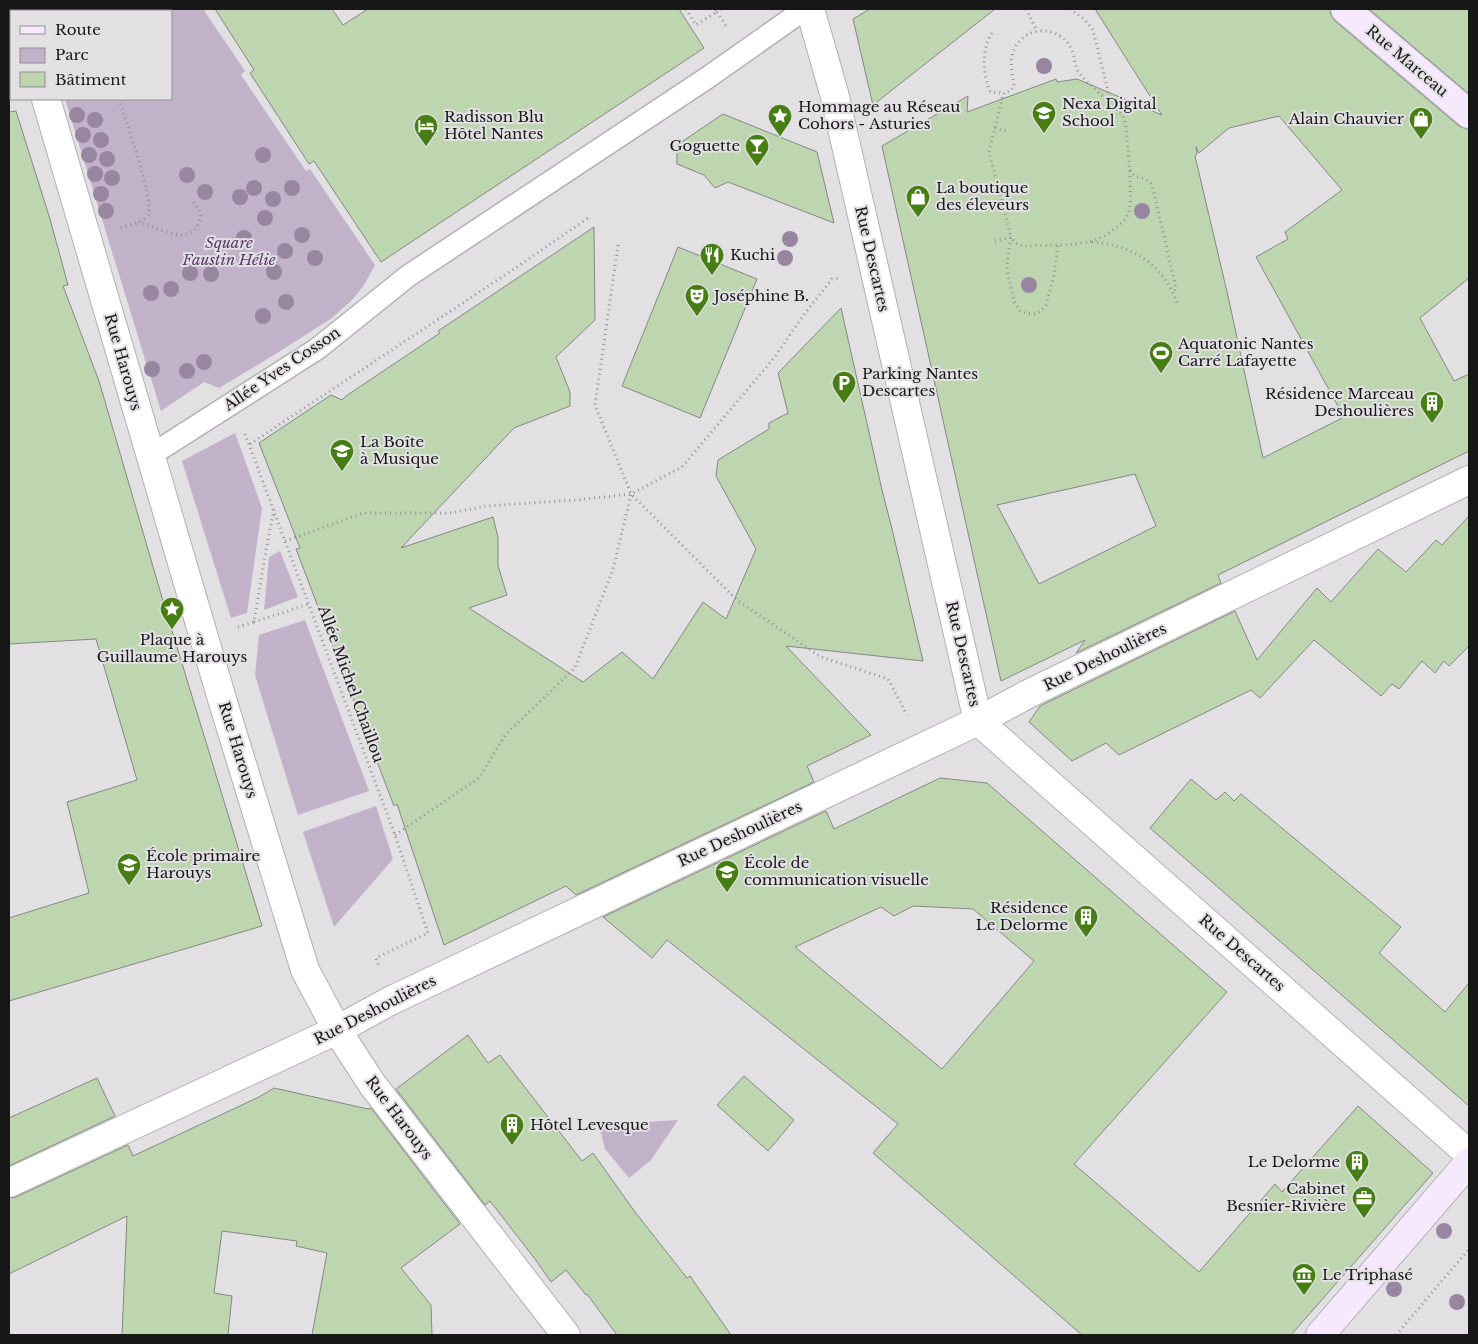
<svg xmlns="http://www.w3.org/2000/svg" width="1478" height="1344" viewBox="0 0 1478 1344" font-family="'Libre Baskerville',serif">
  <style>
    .green { fill: #c1b1c9 }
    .building { fill: #bed6b0; stroke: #858784; fill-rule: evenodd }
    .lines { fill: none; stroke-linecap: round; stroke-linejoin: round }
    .service-casing { stroke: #b2b0b2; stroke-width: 24 }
    .minor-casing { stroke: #b2b0b2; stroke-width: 30 }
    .secondary-casing { stroke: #b2b0b2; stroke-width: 30 }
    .path { stroke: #939193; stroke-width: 3; stroke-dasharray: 1 4; stroke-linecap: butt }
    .service { stroke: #fff; stroke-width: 21 }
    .minor { stroke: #fff; stroke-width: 28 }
    .secondary { stroke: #f7e9fd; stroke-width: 28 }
    .tree { fill: #9885a0 }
    .labels { text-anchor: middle; stroke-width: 4; stroke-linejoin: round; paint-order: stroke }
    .street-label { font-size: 15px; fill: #181718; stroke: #e2e0e3 }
    .poi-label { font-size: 15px; fill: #181718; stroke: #e2e0e3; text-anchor: start }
    .park-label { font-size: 15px; font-style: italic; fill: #5c3a6a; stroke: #e2e0e3 }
  </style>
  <rect width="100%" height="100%" fill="#e2e0e3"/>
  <g class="green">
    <path d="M37 9H203L245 71 241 75 306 171 310 169 375 265 364 285 353 299 332 318 282 350 219 388 204 382 161 411 65 99H171V11H38Z"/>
    <path d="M235 433 262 508 247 613 231 618 182 461Z"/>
    <path d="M280 551 298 597 264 610 269 557Z"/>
    <path d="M305 620 369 791 298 815 255 675 259 635Z"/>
    <path d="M376 806 393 859 334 927 303 832Z"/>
    <path d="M678 1120 651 1160 629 1178 605 1149 599 1125Z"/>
  </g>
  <g class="building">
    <path d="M215 9H332L343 25 368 9H679L704 48 381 262 314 161 309 164 250 73 254 70Z"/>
    <path d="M870 9H995L873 105 853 19Z"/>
    <path d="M1095 9H1330L1331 15 1335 21 1459 126 1466 129H1469V278L1420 318 1454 381 1469 374V451L1218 575 1221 583 1076 653 1085 640 1001 681 882 146 968 96 967 112 1056 79 1057 82 1077 79 1162 115ZM1279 116 1342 190 1285 232 1288 239 1256 257 1344 417 1263 458 1228 296 1195 156 1197 154 1196 147 1199 153 1229 128ZM1135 474 1156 526 1039 584 997 505Z"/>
    <path d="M1369 9H1469V94Z"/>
    <path d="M16 111 50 219 68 285 63 286 99 381 163 601 262 926 9 1001V918L89 893 67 802 137 780 96 639 9 644V112Z"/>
    <path d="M723 114 817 152 834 223 728 182 715 188 704 175 677 164V145Z"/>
    <path d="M594 227 595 320 556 357 570 392V406L514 428 401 548 493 517 498 537V566L507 595 469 608 583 682 622 652 653 679 703 602 726 619 756 549 716 476 718 460 769 429V423L788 413 778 373 841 308 882 490 892 529 923 661 786 646 871 735 807 766 814 782 576 895 566 886 444 945 397 804 394 806 296 549 300 548 259 443 331 395 342 400 346 396 440 333 438 331Z"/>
    <path d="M678 247 757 279 700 418 622 386Z"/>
    <path d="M1469 516V646L1449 666 1444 661 1435 673 1422 661 1399 689 1392 684 1381 696 1314 640 1260 698 1251 690 1119 755 1106 743 1072 761 1029 722 1040 706 1235 611 1257 660 1317 588 1331 602 1378 549 1406 572 1436 540 1442 545Z"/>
    <path d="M940 778 987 783 1227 992 1074 1164 1199 1272 1275 1184 1282 1192 1358 1106 1433 1173 1291 1335H1082L873 1153 898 1124 667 940 652 958 603 917 826 811 834 829ZM913 906 973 909 1034 961 942 1069 795 947 881 907 894 916Z"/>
    <path d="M1191 779 1216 800 1225 792 1234 801 1241 794 1401 927 1379 953 1445 1012 1469 983V1106L1150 828Z"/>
    <path d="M468 1035 488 1063 500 1055 582 1161 593 1153 635 1212 687 1278 690 1276 731 1335H617L587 1294 586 1295 566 1270 551 1282 535 1259 490 1201 485 1205 396 1089Z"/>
    <path d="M744 1076 794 1120 768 1151 717 1105Z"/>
    <path d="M97 1078 115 1116 9 1166V1118Z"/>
    <path d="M274 1088 368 1109 371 1108 460 1224 401 1268 431 1305 432 1335H312L327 1253 296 1246 297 1241 222 1231 214 1293 232 1296 228 1335H122L127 1216 9 1274V1198L16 1197 128 1145 133 1156 259 1097Z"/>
  </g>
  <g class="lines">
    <defs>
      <path id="service" d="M151 455 317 349 408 276 707 78 805 9"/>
      <g id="minor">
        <path d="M19 9 20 11"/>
        <path d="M810 9 834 93 978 721 1469 1154"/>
        <path d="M46 99 222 699 305 970 337 1030 372 1084 566 1335"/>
        <path d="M9 1183 337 1030 390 1001 978 721 1028 694 1469 480"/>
      </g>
      <g id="secondary">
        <path d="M1345 9 1469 114"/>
        <path d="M1320 1335 1469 1162"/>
      </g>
    </defs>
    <use href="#service" class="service-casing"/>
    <use href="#minor" class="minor-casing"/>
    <use href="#secondary" class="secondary-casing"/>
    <g class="path">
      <path d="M107 9V11"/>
      <path d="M686 9 696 25 717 12 715 9"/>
      <path d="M721 9 717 12 726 26"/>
      <path d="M1026 9 1037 31"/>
      <path d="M1070 9 1084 19 1093 30 1111 103"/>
      <path d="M87 11H97"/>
      <path d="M992 33C981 51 983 70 989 90L991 92 1000 93 1003 95"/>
      <path d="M119 99C125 119 154 198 148 215 144 223 127 225 120 228"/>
      <path d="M995 128 1008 131"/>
      <path d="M1130 170C1135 180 1145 175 1152 185L1175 283 1176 288 1174 293"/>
      <path d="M138 222C156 226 188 248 199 223 203 215 199 208 193 202"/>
      <path d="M995 241 1011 237 1015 243 1023 246C1044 245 1067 246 1088 242 1100 240 1123 226 1128 214 1134 199 1127 144 1126 126L1123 116 1119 111C1106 98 1091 87 1080 74 1074 67 1075 56 1071 48 1062 30 1036 25 1022 39 1007 52 1011 68 1014 85L1011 91 1005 92 1003 95 989 152 1011 237 1008 254 1007 270 1014 301 1020 311 1026 313 1035 314 1042 310 1046 305 1054 275 1058 244"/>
      <path d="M1092 242C1133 245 1165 265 1178 306"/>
      <path d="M618 245 595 405 631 494 737 600 821 657 888 679 907 715"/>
      <path d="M245 434 395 835 428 933 376 958 379 967"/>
      <path d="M250 444 520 265 588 218"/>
      <path d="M285 541 364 513H452L485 506 576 500 631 494 682 467 774 358 805 313 832 279 839 278"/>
      <path d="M254 622 309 604"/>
      <path d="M238 627 254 622 266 550 274 510"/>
      <path d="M395 835 479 778 506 734 575 668 613 569 631 495"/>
      <path d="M1396 1335 1469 1249"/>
    </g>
    <use href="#service" class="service"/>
    <use href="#minor" class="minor"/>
    <use href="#secondary" class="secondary"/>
  </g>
  <g class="tree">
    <circle cx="1044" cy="66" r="8"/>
    <circle cx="77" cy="115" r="8"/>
    <circle cx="95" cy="120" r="8"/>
    <circle cx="83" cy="135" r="8"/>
    <circle cx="101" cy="140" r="8"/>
    <circle cx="89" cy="155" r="8"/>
    <circle cx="263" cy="155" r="8"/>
    <circle cx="107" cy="159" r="8"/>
    <circle cx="95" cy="174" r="8"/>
    <circle cx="187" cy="175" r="8"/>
    <circle cx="112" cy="178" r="8"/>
    <circle cx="254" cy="188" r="8"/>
    <circle cx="292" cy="188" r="8"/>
    <circle cx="205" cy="192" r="8"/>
    <circle cx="101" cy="194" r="8"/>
    <circle cx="240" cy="197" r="8"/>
    <circle cx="273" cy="199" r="8"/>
    <circle cx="106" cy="211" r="8"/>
    <circle cx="1142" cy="211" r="8"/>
    <circle cx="265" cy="218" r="8"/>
    <circle cx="302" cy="235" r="8"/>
    <circle cx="244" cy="238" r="8"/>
    <circle cx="790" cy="239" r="8"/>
    <circle cx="285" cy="251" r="8"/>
    <circle cx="315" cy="258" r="8"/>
    <circle cx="785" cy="258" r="8"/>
    <circle cx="274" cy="272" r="8"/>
    <circle cx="190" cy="273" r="8"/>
    <circle cx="211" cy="274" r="8"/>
    <circle cx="1029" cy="285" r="8"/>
    <circle cx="171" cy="289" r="8"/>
    <circle cx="151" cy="293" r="8"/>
    <circle cx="286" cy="302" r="8"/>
    <circle cx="263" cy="316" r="8"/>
    <circle cx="204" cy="362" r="8"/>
    <circle cx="152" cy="369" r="8"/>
    <circle cx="187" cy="371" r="8"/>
    <circle cx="1444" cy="1231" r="8"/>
    <circle cx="1394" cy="1289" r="8"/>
    <circle cx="1457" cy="1302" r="8"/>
  </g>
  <defs>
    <symbol id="university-pin" viewBox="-11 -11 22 30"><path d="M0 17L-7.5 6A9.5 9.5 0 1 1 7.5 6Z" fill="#477e13" stroke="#e2e0e3"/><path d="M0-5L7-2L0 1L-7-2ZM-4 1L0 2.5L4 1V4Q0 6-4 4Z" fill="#fff"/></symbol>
    <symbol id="sight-pin" viewBox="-11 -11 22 30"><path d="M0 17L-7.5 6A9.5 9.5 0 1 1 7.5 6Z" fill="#477e13" stroke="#e2e0e3"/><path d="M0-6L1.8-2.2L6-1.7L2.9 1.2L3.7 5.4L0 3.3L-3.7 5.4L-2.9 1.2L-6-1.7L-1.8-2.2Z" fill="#fff"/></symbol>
    <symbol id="shop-pin" viewBox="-11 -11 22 30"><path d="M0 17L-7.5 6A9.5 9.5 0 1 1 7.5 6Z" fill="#477e13" stroke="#e2e0e3"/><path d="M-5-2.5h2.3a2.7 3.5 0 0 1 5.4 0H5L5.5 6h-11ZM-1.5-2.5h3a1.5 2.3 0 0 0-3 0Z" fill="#fff"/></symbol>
    <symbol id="hotel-pin" viewBox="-11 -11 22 30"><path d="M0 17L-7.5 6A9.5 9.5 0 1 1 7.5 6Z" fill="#477e13" stroke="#e2e0e3"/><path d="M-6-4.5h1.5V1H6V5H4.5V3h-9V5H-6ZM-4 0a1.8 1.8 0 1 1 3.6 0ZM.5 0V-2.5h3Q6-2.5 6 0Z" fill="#fff"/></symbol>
    <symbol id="bar-pin" viewBox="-11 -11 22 30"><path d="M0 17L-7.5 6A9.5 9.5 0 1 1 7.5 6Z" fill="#477e13" stroke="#e2e0e3"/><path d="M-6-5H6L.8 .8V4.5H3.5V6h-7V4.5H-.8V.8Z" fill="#fff"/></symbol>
    <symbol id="restaurant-pin" viewBox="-11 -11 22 30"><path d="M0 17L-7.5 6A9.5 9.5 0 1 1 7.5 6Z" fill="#477e13" stroke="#e2e0e3"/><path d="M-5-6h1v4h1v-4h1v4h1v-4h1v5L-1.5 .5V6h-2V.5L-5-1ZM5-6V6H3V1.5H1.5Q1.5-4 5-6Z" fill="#fff"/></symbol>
    <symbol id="theatre-pin" viewBox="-11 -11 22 30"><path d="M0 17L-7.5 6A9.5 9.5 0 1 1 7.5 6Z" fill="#477e13" stroke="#e2e0e3"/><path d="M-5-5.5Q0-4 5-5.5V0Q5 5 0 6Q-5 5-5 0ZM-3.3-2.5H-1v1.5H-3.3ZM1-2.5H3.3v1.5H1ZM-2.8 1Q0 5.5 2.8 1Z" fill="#fff"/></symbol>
    <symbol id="stadium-pin" viewBox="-11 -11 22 30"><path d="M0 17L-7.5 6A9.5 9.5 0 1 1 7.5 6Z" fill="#477e13" stroke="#e2e0e3"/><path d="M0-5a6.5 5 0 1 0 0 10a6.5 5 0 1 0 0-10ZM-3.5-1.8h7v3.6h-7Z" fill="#fff"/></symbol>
    <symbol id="parking-pin" viewBox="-11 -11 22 30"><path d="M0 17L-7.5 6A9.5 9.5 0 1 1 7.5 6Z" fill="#477e13" stroke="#e2e0e3"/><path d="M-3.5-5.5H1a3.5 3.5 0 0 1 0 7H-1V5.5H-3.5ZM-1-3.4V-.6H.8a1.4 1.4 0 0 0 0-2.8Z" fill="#fff"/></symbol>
    <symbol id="building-pin" viewBox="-11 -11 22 30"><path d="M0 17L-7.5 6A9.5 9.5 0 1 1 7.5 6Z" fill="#477e13" stroke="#e2e0e3"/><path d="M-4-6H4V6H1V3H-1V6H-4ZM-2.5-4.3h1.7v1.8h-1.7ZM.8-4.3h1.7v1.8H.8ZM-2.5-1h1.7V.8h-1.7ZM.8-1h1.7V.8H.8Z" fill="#fff"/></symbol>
    <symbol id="school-pin" viewBox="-11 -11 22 30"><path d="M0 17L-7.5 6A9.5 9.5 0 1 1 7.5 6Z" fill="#477e13" stroke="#e2e0e3"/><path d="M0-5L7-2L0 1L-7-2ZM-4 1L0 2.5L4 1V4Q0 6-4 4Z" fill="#fff"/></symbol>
    <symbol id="office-pin" viewBox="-11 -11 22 30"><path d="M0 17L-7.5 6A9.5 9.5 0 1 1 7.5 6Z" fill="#477e13" stroke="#e2e0e3"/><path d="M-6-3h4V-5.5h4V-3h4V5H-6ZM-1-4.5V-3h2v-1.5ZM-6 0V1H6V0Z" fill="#fff"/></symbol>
    <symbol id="museum-pin" viewBox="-11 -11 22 30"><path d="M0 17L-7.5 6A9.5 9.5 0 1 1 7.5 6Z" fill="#477e13" stroke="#e2e0e3"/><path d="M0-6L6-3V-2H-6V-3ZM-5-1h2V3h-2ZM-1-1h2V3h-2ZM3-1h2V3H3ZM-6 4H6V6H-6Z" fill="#fff"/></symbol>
  </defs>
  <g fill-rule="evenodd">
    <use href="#university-pin" x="1030" y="99" width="28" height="38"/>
    <use href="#sight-pin" x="766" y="102" width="28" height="38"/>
    <use href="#shop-pin" x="1407" y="105" width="28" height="38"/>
    <use href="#hotel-pin" x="412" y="112" width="28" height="38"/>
    <use href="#bar-pin" x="743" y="132" width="28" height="38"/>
    <use href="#shop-pin" x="904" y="183" width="28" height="38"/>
    <use href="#restaurant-pin" x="698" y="241" width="28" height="38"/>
    <use href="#theatre-pin" x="683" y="282" width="28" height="38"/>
    <use href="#stadium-pin" x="1147" y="339" width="28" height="38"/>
    <use href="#parking-pin" x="830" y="369" width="28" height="38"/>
    <use href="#building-pin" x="1418" y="389" width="28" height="38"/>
    <use href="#school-pin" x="328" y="437" width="28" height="38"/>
    <use href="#sight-pin" x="158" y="595" width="28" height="38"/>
    <use href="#school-pin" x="115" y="851" width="28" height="38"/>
    <use href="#university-pin" x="713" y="858" width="28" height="38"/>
    <use href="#building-pin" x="1072" y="903" width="28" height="38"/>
    <use href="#building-pin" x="498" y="1111" width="28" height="38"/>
    <use href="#building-pin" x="1343" y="1148" width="28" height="38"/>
    <use href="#office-pin" x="1350" y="1184" width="28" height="38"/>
    <use href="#museum-pin" x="1290" y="1261" width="28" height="38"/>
  </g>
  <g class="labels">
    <g class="street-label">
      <text transform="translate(1407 61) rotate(40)" y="5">Rue Marceau</text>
      <text transform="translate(872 259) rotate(77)" y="5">Rue Descartes</text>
      <text transform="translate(123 362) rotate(74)" y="5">Rue Harouys</text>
      <text transform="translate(282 369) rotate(-34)" y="5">Allée Yves Cosson</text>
      <text transform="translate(963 654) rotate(77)" y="5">Rue Descartes</text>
      <text transform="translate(1105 657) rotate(-26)" y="5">Rue Deshoulières</text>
      <text transform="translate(351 684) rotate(70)" y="5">Allée Michel Chaillou</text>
      <text transform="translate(238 750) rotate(73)" y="5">Rue Harouys</text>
      <text transform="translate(740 834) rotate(-25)" y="5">Rue Deshoulières</text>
      <text transform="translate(1242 953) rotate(41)" y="5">Rue Descartes</text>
      <text transform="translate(375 1010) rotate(-27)" y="5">Rue Deshoulières</text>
      <text transform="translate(399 1118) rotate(53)" y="5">Rue Harouys</text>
    </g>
    <g class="poi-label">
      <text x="1062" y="109">Nexa Digital<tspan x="1062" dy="17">School</tspan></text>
      <text x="798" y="112">Hommage au Réseau<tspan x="798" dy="17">Cohors - Asturies</tspan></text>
      <text x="444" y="122">Radisson Blu<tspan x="444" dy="17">Hôtel Nantes</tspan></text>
      <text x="1404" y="124" text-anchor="end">Alain Chauvier</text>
      <text x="740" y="151" text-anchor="end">Goguette</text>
      <text x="936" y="193">La boutique<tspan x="936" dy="17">des éleveurs</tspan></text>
      <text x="730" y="260">Kuchi</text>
      <text x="714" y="301">Joséphine B.</text>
      <text x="1178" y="349">Aquatonic Nantes<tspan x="1178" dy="17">Carré Lafayette</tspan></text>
      <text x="862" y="379">Parking Nantes<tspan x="862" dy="17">Descartes</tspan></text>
      <text x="1414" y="399" text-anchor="end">Résidence Marceau<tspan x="1414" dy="17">Deshoulières</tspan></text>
      <text x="360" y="447">La Boîte<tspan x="360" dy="17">à Musique</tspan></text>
      <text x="172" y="645" text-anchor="middle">Plaque à<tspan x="172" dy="17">Guillaume Harouys</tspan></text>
      <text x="146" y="861">École primaire<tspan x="146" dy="17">Harouys</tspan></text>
      <text x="744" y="868">École de<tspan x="744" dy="17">communication visuelle</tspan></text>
      <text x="1068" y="913" text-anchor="end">Résidence<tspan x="1068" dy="17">Le Delorme</tspan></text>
      <text x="530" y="1130">Hôtel Levesque</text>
      <text x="1340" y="1167" text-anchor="end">Le Delorme</text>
      <text x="1346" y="1194" text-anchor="end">Cabinet<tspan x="1346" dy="17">Besnier-Rivière</tspan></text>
      <text x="1322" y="1280">Le Triphasé</text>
    </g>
    <g class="park-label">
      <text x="229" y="248">Square<tspan x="229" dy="17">Faustin Hélie</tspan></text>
    </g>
  </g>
  <rect width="1478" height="1344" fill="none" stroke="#181718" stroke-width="20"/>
  <rect x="10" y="10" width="162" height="90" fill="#e2e0e3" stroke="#919092"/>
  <rect x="20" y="26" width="25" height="8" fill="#f7e9fd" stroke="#919092"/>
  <text x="55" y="35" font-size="15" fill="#181718">Route</text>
  <rect x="20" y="48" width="25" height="15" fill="#c1b1c9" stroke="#919092"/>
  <text x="55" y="60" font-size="15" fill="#181718">Parc</text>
  <rect x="20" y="72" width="25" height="15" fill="#bed6b0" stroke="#919092"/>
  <text x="55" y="85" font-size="15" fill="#181718">Bâtiment</text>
</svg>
